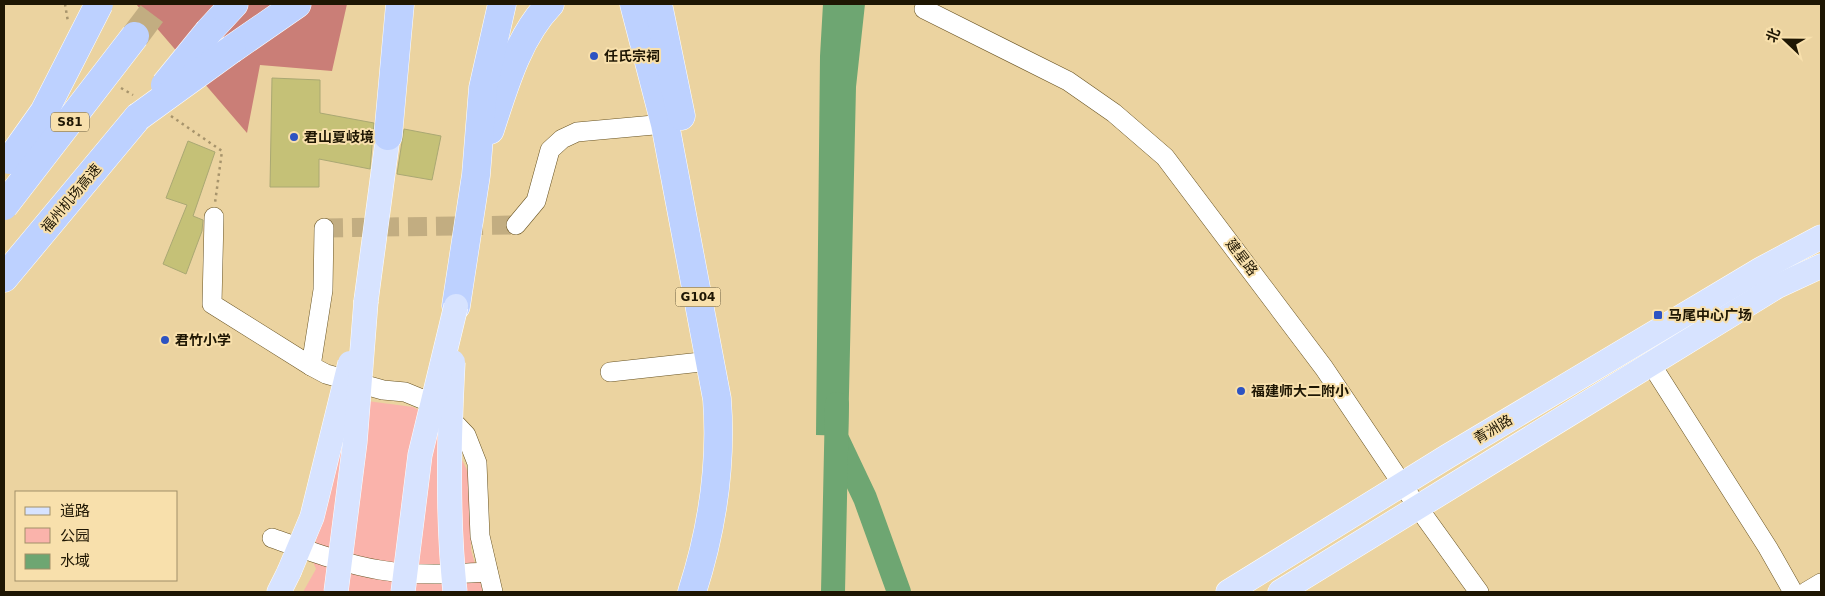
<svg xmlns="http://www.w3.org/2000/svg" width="1825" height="596" viewBox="0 0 1825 596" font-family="'DejaVu Sans','Noto Sans SC',sans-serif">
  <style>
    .green { fill: #fab3ab }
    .forest { fill: #ca7e77 }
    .water { fill: #6ea672 }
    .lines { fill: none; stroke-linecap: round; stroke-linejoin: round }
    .river { stroke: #6ea672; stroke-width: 24 }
    .building { fill: #c5c177; stroke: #aaa873 }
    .minor-tunnel { stroke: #c2ad81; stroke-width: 19; stroke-dasharray: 19 9; stroke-linecap: butt }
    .highway-tunnel { stroke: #c2ad81; stroke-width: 28; stroke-dasharray: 28 14; stroke-linecap: butt }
    .minor-casing { stroke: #685322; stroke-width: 20 }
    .major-casing { stroke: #fff; stroke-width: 25 }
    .highway-casing { stroke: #fff; stroke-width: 29 }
    .path { stroke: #a7946c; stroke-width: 2.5; stroke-dasharray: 2.5 4; stroke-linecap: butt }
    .minor { stroke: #fff; stroke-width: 19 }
    .major { stroke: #d7e3ff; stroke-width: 24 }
    .highway { stroke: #bdd1ff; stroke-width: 28 }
    .major-bridge-casing { stroke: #fff; stroke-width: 25; stroke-linecap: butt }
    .highway-bridge-casing { stroke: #fff; stroke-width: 29; stroke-linecap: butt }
    .major-bridge { stroke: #d7e3ff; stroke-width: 24 }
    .highway-bridge { stroke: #bdd1ff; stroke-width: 28 }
    .poi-dot { fill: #2d53c2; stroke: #f8e0ac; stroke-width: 2 }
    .labels { text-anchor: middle; stroke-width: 4; stroke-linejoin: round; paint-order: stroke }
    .shield { fill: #f8e0ac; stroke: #5f5336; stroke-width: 1 }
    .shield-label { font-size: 12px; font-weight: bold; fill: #1e1603 }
    .poi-label { font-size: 14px; font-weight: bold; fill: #1e1603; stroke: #f8e0ac; text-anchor: start }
    .street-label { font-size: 14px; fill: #1e1603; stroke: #f8e0ac }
  </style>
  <rect width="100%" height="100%" fill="#ebd3a0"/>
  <path class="green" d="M352 399 413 407 444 424 469 474 471 550 483 592H303L316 569 311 557 331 490Z"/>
  <path class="forest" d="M136 4H347L332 71 260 65 247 133Z"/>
  <path class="water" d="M823 4H865L856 87 848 436 816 435 820 56Z"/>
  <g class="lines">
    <g class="river">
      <path d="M838 441 865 498 899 592"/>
      <path d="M833 592 837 404"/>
    </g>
  </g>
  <g class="building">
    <path d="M272 78 320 80V113L374 123 370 169 319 159V187H270Z"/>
    <path d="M404 129 441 136 432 180 397 174Z"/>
    <path d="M188 141 215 152 193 216 203 220 202 231 186 274 163 264 187 205 166 198Z"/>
  </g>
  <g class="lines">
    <path class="minor-tunnel" d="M324 228 516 225"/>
    <path class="highway-tunnel" d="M135 36 159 4"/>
    <defs>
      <g id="minor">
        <path d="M924 9 1068 81 1114 113 1165 157 1324 368 1419 509 1479 592"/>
        <path d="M214 217 212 304 311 366 323 290 324 228"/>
        <path d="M516 225 536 201 550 150 562 139 577 132 665 124"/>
        <path d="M1651 364 1768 548 1793 592"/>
        <path d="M311 366 326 374 383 390 405 392 422 399 445 413 466 435 477 463 480 536 493 592"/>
        <path d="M610 372 710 361"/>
        <path d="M272 538C307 550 343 564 380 570 416 576 452 574 488 572"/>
        <path d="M1806 592 1821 583"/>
      </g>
      <g id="major">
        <path d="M366 301 388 136"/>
        <path d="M279 592 289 572"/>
        <path d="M1228 592 1448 456 1761 269 1821 237"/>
        <path d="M1280 592 1776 287 1821 266"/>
      </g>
      <g id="highway">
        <path d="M634 4 665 124 717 399C722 465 712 530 692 592"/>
        <path d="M658 4 681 116"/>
        <path d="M209 31 234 4"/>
        <path d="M232 49 297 4"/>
        <path d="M490 130C504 87 518 37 550 4"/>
        <path d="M388 136 400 4"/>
        <path d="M4 278 138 117"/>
        <path d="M456 306 476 175 483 88 502 4"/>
      </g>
    </defs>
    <use href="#minor" class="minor-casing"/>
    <use href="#major" class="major-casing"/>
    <use href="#highway" class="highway-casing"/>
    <g class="path">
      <path d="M65 4 68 22"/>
      <path d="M121 88 133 95"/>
      <path d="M171 116 222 151 215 203"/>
    </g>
    <use href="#minor" class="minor"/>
    <use href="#major" class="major"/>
    <use href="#highway" class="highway"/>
    <defs>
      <g id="major-bridge">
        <path d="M453 362C449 439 447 516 455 592"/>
        <path d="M289 572 312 517 350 363"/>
        <path d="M336 592 355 442 366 301"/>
        <path d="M403 592 420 455 456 306"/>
      </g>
      <g id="highway-bridge">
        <path d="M165 85 209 31"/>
        <path d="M138 117 232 49"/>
        <path d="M10 160 44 112 99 4"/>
        <path d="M4 206 135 36"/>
      </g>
    </defs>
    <use href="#major-bridge" class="major-bridge-casing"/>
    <use href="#highway-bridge" class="highway-bridge-casing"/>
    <use href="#major-bridge" class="major-bridge"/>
    <use href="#highway-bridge" class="highway-bridge"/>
  </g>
  <g class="poi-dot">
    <circle cx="594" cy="56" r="5"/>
    <circle cx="294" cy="137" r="5"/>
    <rect x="1653" y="310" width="10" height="10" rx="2.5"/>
    <circle cx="165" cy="340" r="5"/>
    <circle cx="1241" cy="391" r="5"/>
  </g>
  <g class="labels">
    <g class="shield">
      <rect x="51" y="112.5" width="38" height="19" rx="4"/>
      <rect x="675.5" y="287.5" width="45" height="19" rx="4"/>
    </g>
    <g class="shield-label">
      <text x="70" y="126">S81</text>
      <text x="698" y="301">G104</text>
    </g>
    <g class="poi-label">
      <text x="604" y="61">任氏宗祠</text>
      <text x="304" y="142">君山夏岐境</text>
      <text x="1668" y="320">马尾中心广场</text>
      <text x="175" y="345">君竹小学</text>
      <text x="1251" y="396">福建师大二附小</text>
    </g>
    <g class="street-label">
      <text transform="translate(71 198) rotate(-50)" y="5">福州机场高速</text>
      <text transform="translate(1242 257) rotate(53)" y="5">建星路</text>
      <text transform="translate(1493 429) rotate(-31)" y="5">青洲路</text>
    </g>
  </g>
  <rect width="1825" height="596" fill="none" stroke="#1e1603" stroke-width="10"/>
  <rect x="15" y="491" width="162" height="90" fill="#f8e0ac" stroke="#a18f68"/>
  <rect x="25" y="507" width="25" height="8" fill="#d7e3ff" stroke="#a18f68"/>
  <text x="60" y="516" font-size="15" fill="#1e1603">道路</text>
  <rect x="25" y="528" width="25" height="15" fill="#fab3ab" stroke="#a18f68"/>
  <text x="60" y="541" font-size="15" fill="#1e1603">公园</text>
  <rect x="25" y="554" width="25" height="15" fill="#6ea672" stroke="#a18f68"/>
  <text x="60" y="566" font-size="15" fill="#1e1603">水域</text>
  <g transform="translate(1785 40) rotate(292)" stroke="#f8e0ac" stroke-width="4" paint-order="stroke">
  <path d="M0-4L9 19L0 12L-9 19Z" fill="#1e1603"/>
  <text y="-8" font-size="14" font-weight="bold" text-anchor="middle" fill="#1e1603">北</text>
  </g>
</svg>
